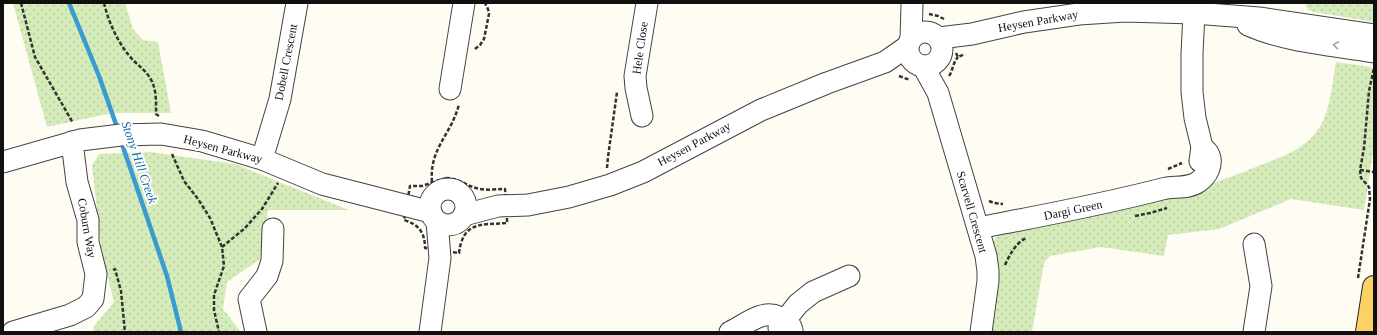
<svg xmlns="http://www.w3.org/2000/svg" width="1377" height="335" viewBox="0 0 1377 335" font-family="'Times New Roman',serif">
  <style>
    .park { fill: url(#park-dots) }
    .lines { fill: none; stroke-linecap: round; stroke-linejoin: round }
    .stream { stroke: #3a9bd1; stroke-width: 4.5 }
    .minor-casing { stroke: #434343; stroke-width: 23 }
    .major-casing { stroke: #212121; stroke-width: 24 }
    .path { stroke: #323232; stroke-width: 2.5; stroke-dasharray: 4 2; stroke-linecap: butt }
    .minor { stroke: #fff; stroke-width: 21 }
    .major { stroke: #fcd266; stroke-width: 22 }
    .oneway { stroke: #9f9f9f }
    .labels { text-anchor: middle; stroke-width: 4; stroke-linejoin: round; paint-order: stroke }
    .street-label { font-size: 12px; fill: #101010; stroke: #fff }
    .water-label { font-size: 13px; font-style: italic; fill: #146ca7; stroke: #fff }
  </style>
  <defs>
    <pattern id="park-dots" width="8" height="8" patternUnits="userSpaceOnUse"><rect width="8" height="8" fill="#d6ebba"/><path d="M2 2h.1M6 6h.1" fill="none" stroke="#b7c89f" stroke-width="1.8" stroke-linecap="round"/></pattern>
  </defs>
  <rect width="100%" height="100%" fill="#fffcf3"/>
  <g class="park">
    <path d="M13 3H125L133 29 143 40 158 42 171 113H112L47 127Z"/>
    <path d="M1305 3H1374V22L1314 12 1308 10Z"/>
    <path d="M1336 62 1371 67 1374 70V146L1364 210 1291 199 1219 229 1168 235 1164 256 1101 247 1050 256 1044 263 1032 332H989L993 244 995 239 998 235C1086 215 1176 201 1258 166 1276 159 1295 153 1309 140 1331 120 1331 89 1336 62Z"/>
    <path d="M150 152 235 164 349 210H268L260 259 227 282 223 309 241 332H93L94 326 114 302 102 255 92 165 99 154Z"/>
  </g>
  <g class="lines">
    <g class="stream">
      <path d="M69 3 99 76 118 130"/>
      <path d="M121 141 167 276 181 332"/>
    </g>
    <defs>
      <g id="minor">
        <path d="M1194 13 1192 54V92L1195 118 1202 147 1200 161"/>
        <path d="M1248 25C1286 42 1333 45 1374 52"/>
        <circle cx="925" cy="49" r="17"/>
        <path d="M939 38 972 34 1024 22 1079 14 1125 11 1194 13 1259 18 1374 35"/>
        <path d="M911 39 912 4"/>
        <path d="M923 66 938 93 986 256 988 271V281L981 332"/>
        <path d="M450 89 464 3"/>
        <path d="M642 116 636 88 635 76 647 3"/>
        <path d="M262 159 280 99 297 3"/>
        <path d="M3 162 80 140 121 135 161 134 202 141 262 159 322 184 431 212"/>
        <circle cx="448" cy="207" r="18"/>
        <path d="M464 215 498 206 528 205 569 197 610 185 643 172 761 110 827 83 885 62 908 46"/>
        <path d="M978 228C1040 216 1101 205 1162 189 1174 186 1188 189 1198 182 1207 176 1214 164 1208 153 1207 151 1204 149 1202 147"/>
        <path d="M779 328 798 304 813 292 849 276"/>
        <path d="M13 332 70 315 86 307 93 299 96 274 88 242V220L77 182 72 142"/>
        <path d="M256 332 249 299 267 276 272 261 273 229"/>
        <path d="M430 332 440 258 437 221"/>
        <path d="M730 332C746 325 761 309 779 317 786 319 790 323 792 330"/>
        <path d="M1254 332 1261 286 1254 244"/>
      </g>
      <path id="major" d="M1367 332 1374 287"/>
    </defs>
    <use href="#minor" class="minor-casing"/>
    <use href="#major" class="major-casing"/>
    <g class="path">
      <path d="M21 3 35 57 73 123"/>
      <path d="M104 3C109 24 119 45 133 60 139 66 146 71 150 78 157 89 156 102 156 114L159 116"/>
      <path d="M929 14 938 16 944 19"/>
      <path d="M475 49 480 45 484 39 489 14 488 9 485 3"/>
      <path d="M956 53 958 57 965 54"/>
      <path d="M899 76 910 80"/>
      <path d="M949 76C953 71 952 64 958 57"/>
      <path d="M172 154 184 181 198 199 210 218 222 247 224 266 214 295V310L219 332"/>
      <path d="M607 168 608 157 617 92"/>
      <path d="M1168 169 1182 163"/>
      <path d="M1360 170 1374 172"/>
      <path d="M446 178C458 178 465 185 476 188 485 191 496 189 505 189L507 206V223C481 225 463 221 459 253L425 248C425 232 418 224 404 220L410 186H422Z"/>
      <path d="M432 182C429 148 452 134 459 104"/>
      <path d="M989 201 994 203 1003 204"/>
      <path d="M1135 216 1150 213 1167 208"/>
      <path d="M222 247 244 229 262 209 278 183"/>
      <path d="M1005 265C1010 254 1016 243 1026 238"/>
      <path d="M113 270 115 269 121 291 125 332"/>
      <path d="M1358 278 1370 199 1369 187 1361 178 1360 170 1364 148 1369 91 1374 68"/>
    </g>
    <use href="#minor" class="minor"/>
    <use href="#major" class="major"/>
  </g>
  <defs><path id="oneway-chevron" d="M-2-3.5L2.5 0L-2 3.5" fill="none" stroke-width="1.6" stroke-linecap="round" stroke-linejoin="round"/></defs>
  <use class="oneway" href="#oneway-chevron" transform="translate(1336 45) rotate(-171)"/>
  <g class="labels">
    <g class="street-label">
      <text transform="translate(1038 21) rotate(-10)" y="4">Heysen Parkway</text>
      <text transform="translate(640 48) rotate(-82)" y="4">Hele Close</text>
      <text transform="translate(286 62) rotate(-79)" y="4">Dobell Crescent</text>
      <text transform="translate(694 144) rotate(-28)" y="4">Heysen Parkway</text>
      <text transform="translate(223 149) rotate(15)" y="4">Heysen Parkway</text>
      <text transform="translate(1073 210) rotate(-12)" y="4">Dargi Green</text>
      <text transform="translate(972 212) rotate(74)" y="4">Scarvell Crescent</text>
      <text transform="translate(87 228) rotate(80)" y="4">Coburn Way</text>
    </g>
    <g class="water-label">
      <text transform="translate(140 162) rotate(71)" y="5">Stony Hill Creek</text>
    </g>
  </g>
  <rect width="1377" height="335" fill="none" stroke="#101010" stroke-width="8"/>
</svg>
